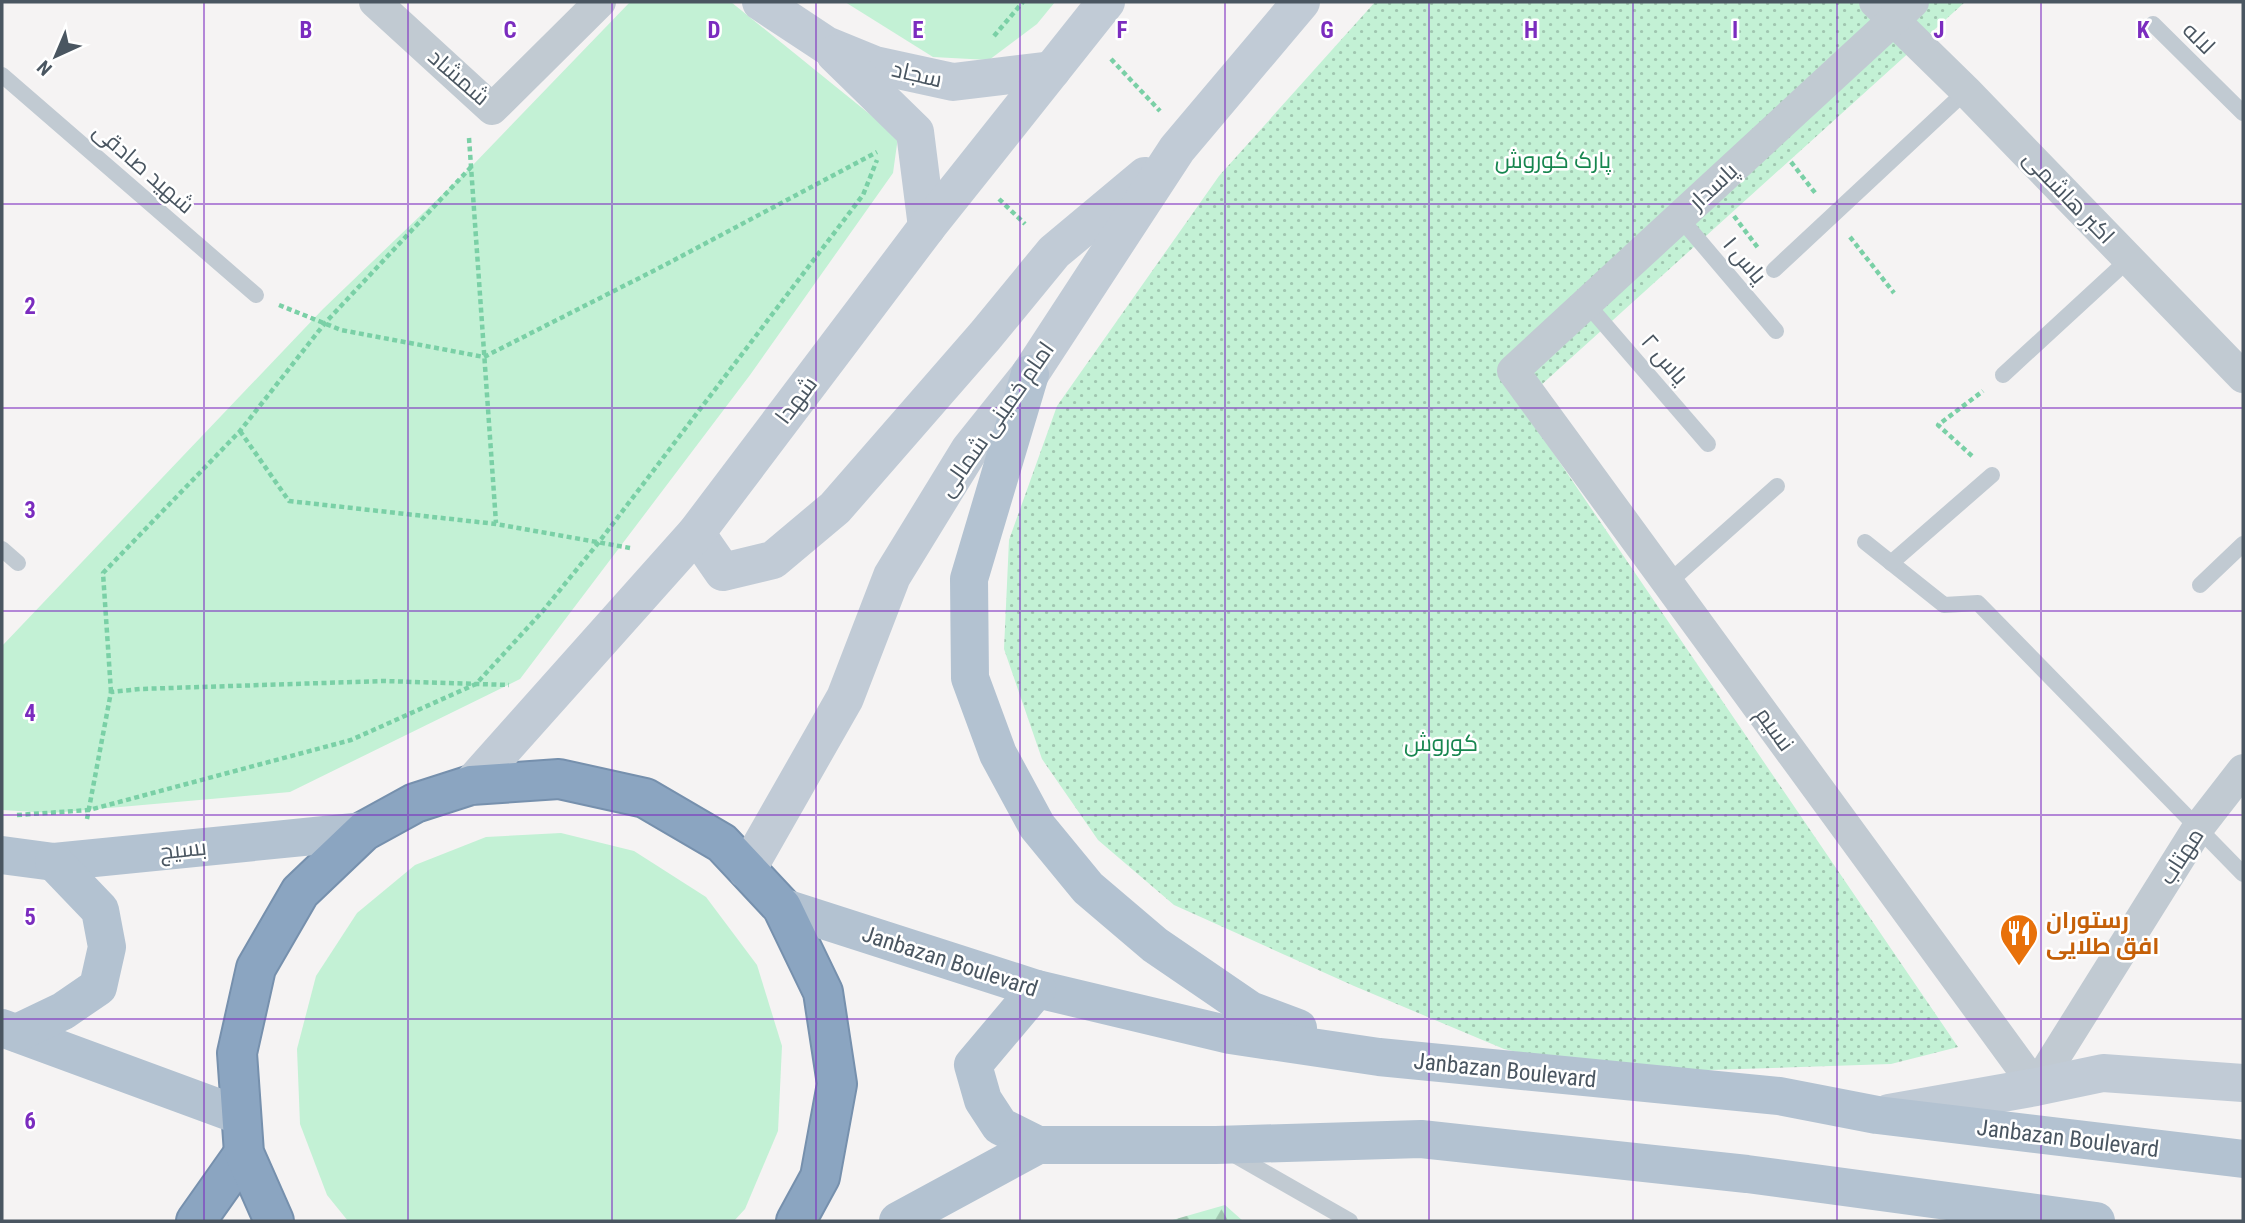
<svg xmlns="http://www.w3.org/2000/svg" width="2245" height="1223" viewBox="0 0 2245 1223" font-family="'Roboto Condensed',Cairo,sans-serif">
  <style>
    .green { fill: #c3f1d5 }
    .forest { fill: url(#forest-firs) }
    .park { fill: url(#park-dots) }
    .lines { fill: none; stroke-linecap: round; stroke-linejoin: round }
    .highway-casing { stroke: #7690ad; stroke-width: 42 }
    .path { stroke: #7ad0a6; stroke-width: 4.5; stroke-dasharray: 5 3.5; stroke-linecap: butt }
    .lane { stroke: #c1cad2; stroke-width: 16 }
    .street { stroke: #c1cad2; stroke-width: 32 }
    .secondary { stroke: #c1cbd6; stroke-width: 38 }
    .primary { stroke: #b3c2d1; stroke-width: 38 }
    .highway { stroke: #8ba5c1; stroke-width: 38 }
    .grid { fill: none; stroke: #7b2cbf; stroke-width: 2; stroke-opacity: 0.55 }
    .labels { text-anchor: middle; stroke-width: 5; stroke-linejoin: round; paint-order: stroke }
    .street-label { font-size: 23px; fill: #4a5661; stroke: #fff }
    .park-label { font-size: 23px; fill: #17864f; stroke: #fff }
    .food-label { font-size: 23px; font-weight: bold; fill: #c56008; stroke: #fff; text-anchor: start }
    .grid-label { font-size: 23px; text-anchor: middle; font-weight: bold; fill: #7b2cbf; stroke: #fff; stroke-width: 5; stroke-linejoin: round; paint-order: stroke }
  </style>
  <defs>
    <pattern id="forest-firs" width="22" height="20" patternUnits="userSpaceOnUse" patternTransform="scale(1.75)"><rect width="22" height="20" fill="#c3f1d5"/><path d="M5 1l3.5 6h-7zM16 11l3.5 6h-7z" fill="#a0c6b0"/></pattern>
    <pattern id="park-dots" width="8" height="8" patternUnits="userSpaceOnUse" patternTransform="scale(1.75)"><rect width="8" height="8" fill="#c3f1d5"/><path d="M2 2h.1M6 6h.1" fill="none" stroke="#a0c6b0" stroke-width="1.8" stroke-linecap="round"/></pattern>
  </defs>
  <rect width="100%" height="100%" fill="#f5f3f3"/>
  <g class="green">
    <path d="M630 2H731L898 137 893 173 750 375 520 679 290 792 52 813 2 810V646L323 309 471 167Z"/>
    <path d="M845 2H1055L1037 24 989 60 933 57Z"/>
    <path d="M561 833 634 851 706 897 757 965 782 1046 778 1131 745 1209 734 1221H348L327 1195 300 1124 297 1049 316 976 357 913 415 865 486 837Z"/>
  </g>
  <path class="forest" d="M1225 1205 1243 1221H1169Z"/>
  <path class="park" d="M1375 2H1965L1520 404 1958 1047 1891 1064 1680 1071 1580 1066 1504 1049 1354 986 1174 905 1098 840 1042 759 1004 649 1009 540 1057 406 1219 176Z"/>
  <g class="lines">
    <defs>
      <g id="highway">
        <path d="M196 1221 244 1153"/>
        <path d="M274 1221 244 1153 237 1053 256 968 300 892 364 831 415 803 471 785 559 779 645 798 722 843 782 907 823 992 837 1084 820 1177 796 1221"/>
      </g>
    </defs>
    <use href="#highway" class="highway-casing"/>
    <g class="path">
      <path d="M994 36 1023 2"/>
      <path d="M1111 59 1160 111"/>
      <path d="M469 138 496 523"/>
      <path d="M1791 162 1816 194"/>
      <path d="M999 199 1025 224"/>
      <path d="M1734 216 1758 248"/>
      <path d="M1850 237 1894 293"/>
      <path d="M279 305 341 330 484 357 663 266 877 152"/>
      <path d="M240 431 289 501 496 524 630 548"/>
      <path d="M1972 456 1938 425 1983 391"/>
      <path d="M111 692 103 573 240 431 325 323 471 167"/>
      <path d="M17 815 89 810 351 740 476 684 542 612 599 542 863 195 877 160"/>
      <path d="M87 819 111 692 140 689 384 681 509 685"/>
    </g>
    <g class="lane">
      <path d="M2153 24 2243 113"/>
      <path d="M2 75 256 295"/>
      <path d="M1680 218 1776 331"/>
      <path d="M1774 270 1966 91"/>
      <path d="M1587 304 1708 444"/>
      <path d="M2003 375 2129 259"/>
      <path d="M1865 542 1944 605 1978 603 2243 874"/>
      <path d="M2 549 18 563"/>
      <path d="M1891 563 1992 475"/>
      <path d="M1668 583 1777 486"/>
      <path d="M2200 585 2243 544"/>
      <path d="M1231 1153 1350 1221"/>
    </g>
    <g class="street">
      <path d="M375 2 492 109 600 2"/>
      <path d="M1875 2 1966 91 2243 377"/>
      <path d="M1913 2 1513 371 2036 1087 2198 828 2243 770"/>
    </g>
    <g class="secondary">
      <path d="M761 2 826 45 875 65 953 82 1052 70"/>
      <path d="M835 54 915 132 927 227"/>
      <path d="M696 533 723 572 773 560 835 508 985 336 1054 252 1145 176"/>
      <path d="M471 785 696 533 927 227 1106 2"/>
      <path d="M747 870 845 698 892 576 970 449 1030 374 1177 149 1301 2"/>
      <path d="M1889 1113 2036 1087 2103 1073 2243 1083"/>
    </g>
    <g class="primary">
      <path d="M1030 374 969 579 970 678 998 754 1037 826 1088 888 1155 945 1250 1010 1298 1028"/>
      <path d="M2 855 54 862 364 831"/>
      <path d="M782 907 1037 989 1230 1035 1379 1057 1779 1096 1877 1115 2243 1159"/>
      <path d="M1037 989 973 1065 983 1100 1000 1126 1038 1145"/>
      <path d="M2 1028 241 1116"/>
      <path d="M17 1033 63 1011 98 987 107 947 100 910 54 862"/>
      <path d="M898 1221 1038 1145H1216L1421 1139 1747 1174 2096 1221"/>
    </g>
    <use href="#highway" class="highway"/>
  </g>
  <path class="grid" d="M204 2V1221M408 2V1221M612 2V1221M816 2V1221M1020 2V1221M1225 2V1221M1429 2V1221M1633 2V1221M1837 2V1221M2041 2V1221M2 204H2243M2 408H2243M2 611H2243M2 815H2243M2 1019H2243"/>
  <defs>
    <symbol id="restaurant-pin" viewBox="-11 -11 22 30"><path d="M0 17L-7.5 6A9.5 9.5 0 1 1 7.5 6Z" fill="#e8710a" stroke="#fff"/><path d="M-5-6h1v4h1v-4h1v4h1v-4h1v5L-1.5 .5V6h-2V.5L-5-1ZM5-6V6H3V1.5H1.5Q1.5-4 5-6Z" fill="#fff"/></symbol>
  </defs>
  <g fill-rule="evenodd">
    <use href="#restaurant-pin" x="1997" y="911" width="44" height="60"/>
  </g>
  <g class="labels">
    <g class="street-label">
      <text transform="translate(2199 38) rotate(45)" y="8">لاله</text>
      <text transform="translate(917 74) rotate(13)" y="8">سجاد</text>
      <text transform="translate(459 77) rotate(41)" y="8">شمشاد</text>
      <text transform="translate(144 168) rotate(41)" y="8">شهید صادقی</text>
      <text transform="translate(1713 186) rotate(-43)" y="8">پاسدار</text>
      <text transform="translate(2069 197) rotate(46)" y="8">اکبر هاشمی</text>
      <text transform="translate(1745 260) rotate(50)" y="8">یاس ۱</text>
      <text transform="translate(1665 359) rotate(49)" y="8">یاس ۲</text>
      <text transform="translate(796 400) rotate(-53)" y="8">شهدا</text>
      <text transform="translate(996 419) rotate(-55)" y="8">امام خمینی شمالی</text>
      <text transform="translate(1775 729) rotate(54)" y="8">نسیم</text>
      <text transform="translate(183 849) rotate(-6)" y="8">بسیج</text>
      <text transform="translate(2181 856) rotate(-57)" y="8">مهتاب</text>
      <text transform="translate(950 961) rotate(18)" y="8">Janbazan Boulevard</text>
      <text transform="translate(1505 1070) rotate(6)" y="8">Janbazan Boulevard</text>
      <text transform="translate(2068 1138) rotate(7)" y="8">Janbazan Boulevard</text>
    </g>
    <g class="park-label">
      <text x="1553" y="168">پارک کوروش</text>
      <text x="1441" y="751">کوروش</text>
    </g>
    <g class="food-label">
      <text x="2046" y="928">رستوران<tspan x="2046" dy="26">افق طلایی</tspan></text>
    </g>
  </g>
  <g class="grid-label">
    <text x="306" y="38">B</text>
    <text x="510" y="38">C</text>
    <text x="714" y="38">D</text>
    <text x="918" y="38">E</text>
    <text x="1122" y="38">F</text>
    <text x="1327" y="38">G</text>
    <text x="1531" y="38">H</text>
    <text x="1735" y="38">I</text>
    <text x="1939" y="38">J</text>
    <text x="2143" y="38">K</text>
    <text x="30" y="314">2</text>
    <text x="30" y="518">3</text>
    <text x="30" y="721">4</text>
    <text x="30" y="925">5</text>
    <text x="30" y="1129">6</text>
  </g>
  <rect width="2245" height="1223" fill="none" stroke="#4a5661" stroke-width="7"/>
  <g transform="translate(56 56) rotate(224)" stroke="#ffffff" stroke-width="5" paint-order="stroke">
  <path d="M0-5L12 26L0 18L-12 26Z" fill="#4a5661"/>
  <text y="-10" font-size="19" font-weight="bold" text-anchor="middle" fill="#4a5661">N</text>
  </g>
</svg>
